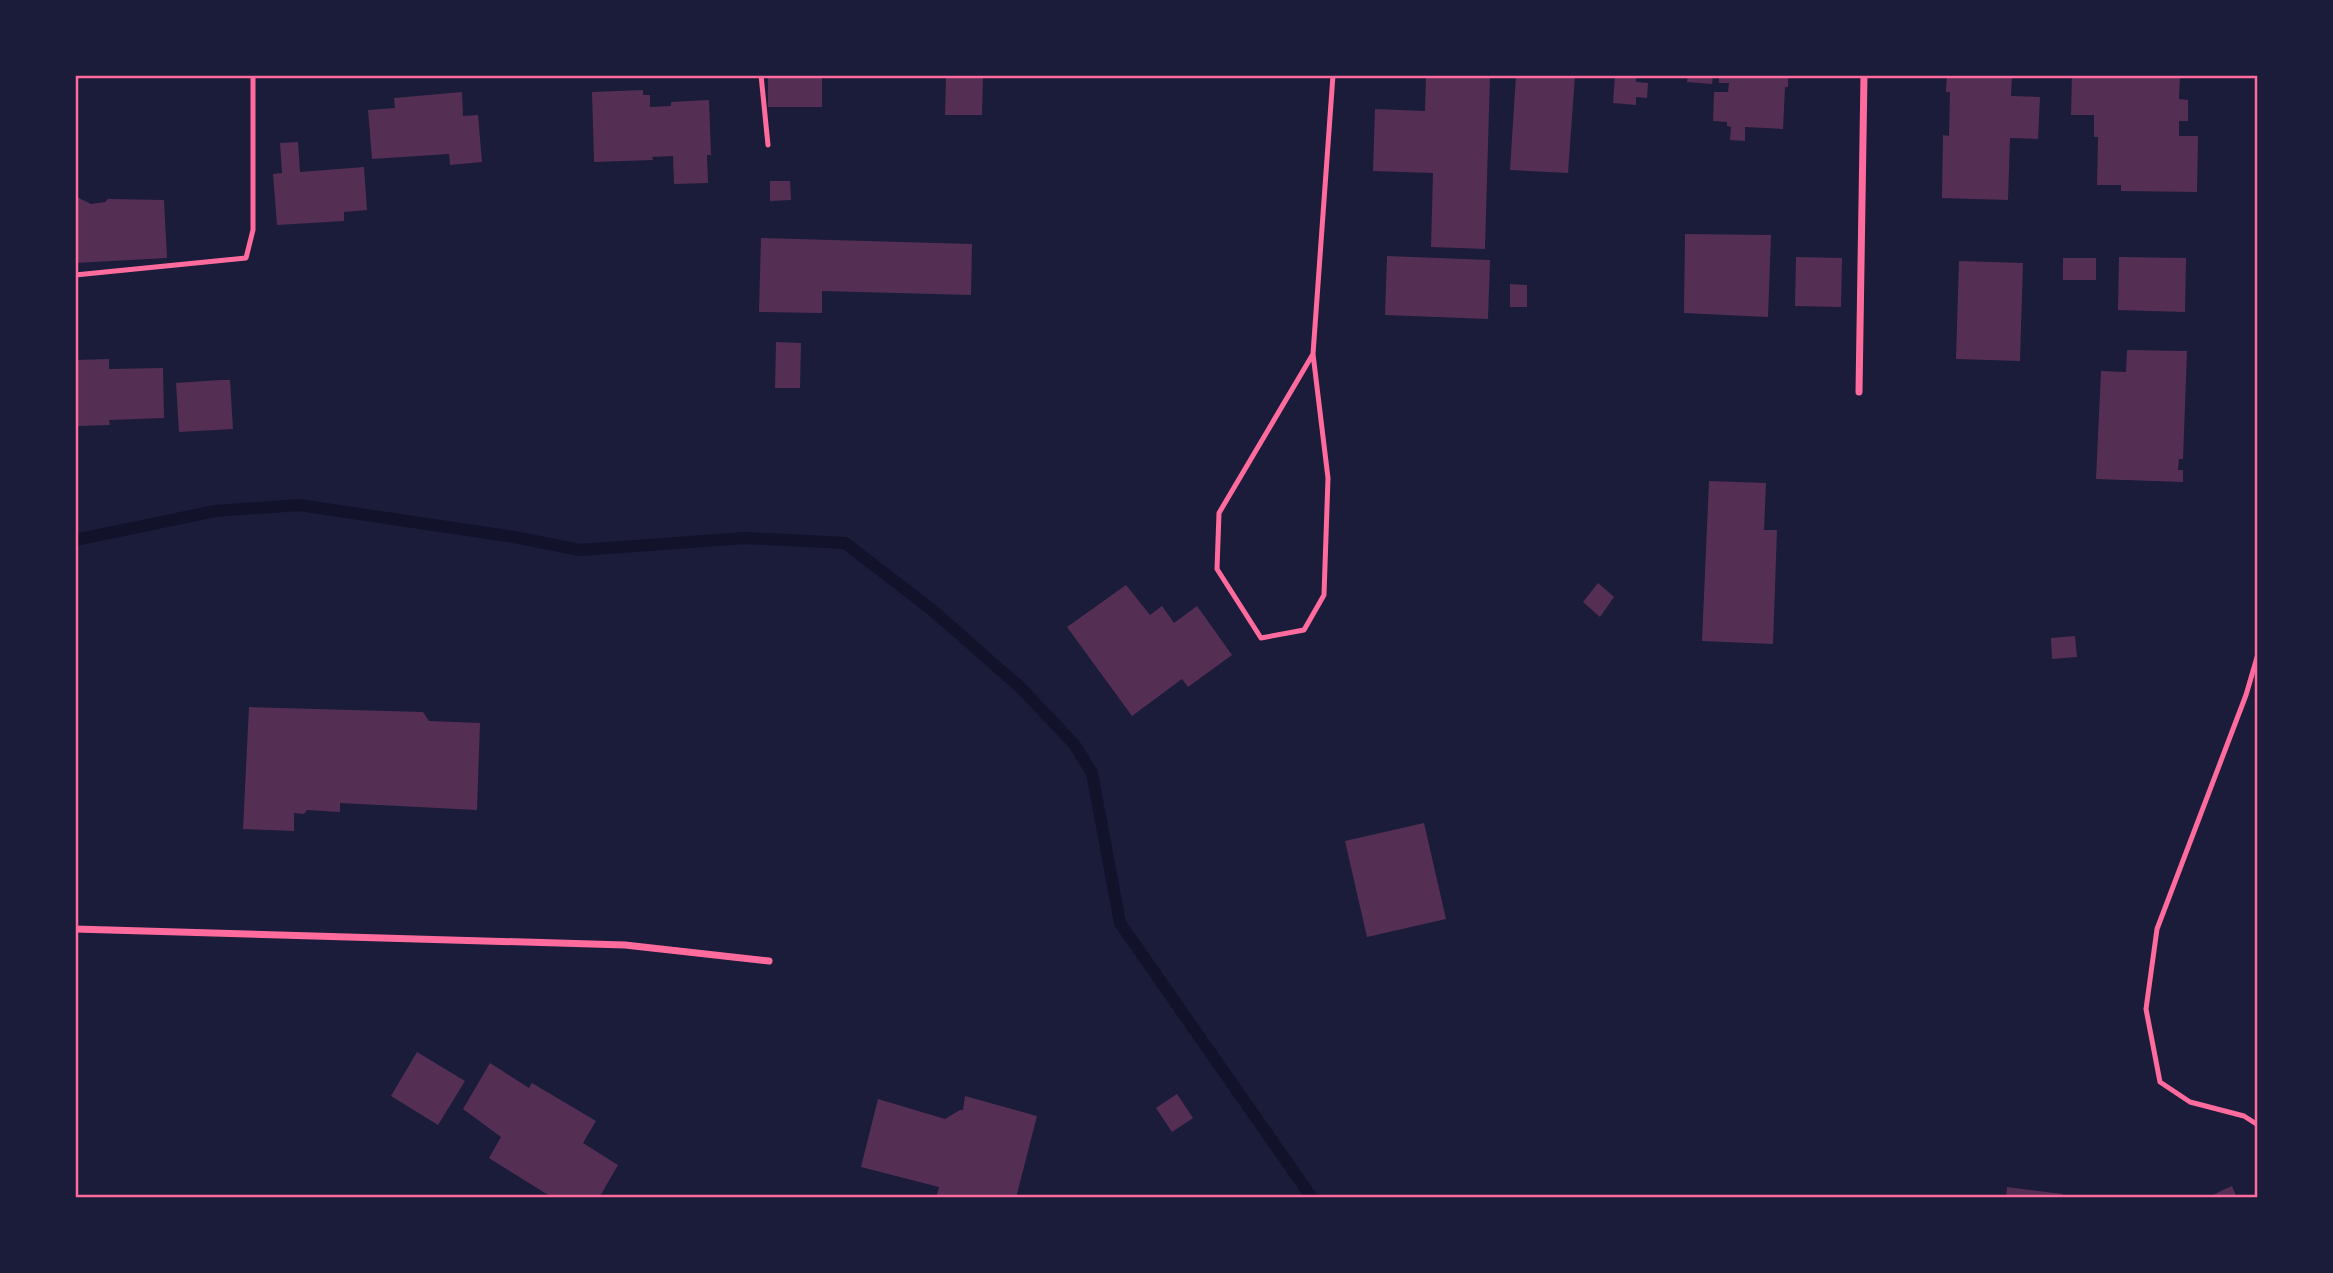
<svg xmlns="http://www.w3.org/2000/svg" width="2333" height="1273" viewBox="0 0 2333 1273" font-family="'Fira Sans',sans-serif">
  <style>
    .lines { fill: none; stroke-linecap: round; stroke-linejoin: round }
    .stream { stroke: #12122b; stroke-width: 12 }
    .building { fill: #542f53 }
    .service { stroke: #ff6b9d; stroke-width: 5 }
    .minor { stroke: #ff6b9d; stroke-width: 7 }
    .neatline { fill: none; stroke: #ff6b9d; stroke-width: 2.5 }
  </style>
  <rect width="100%" height="100%" fill="#1b1b3a"/>
  <g class="lines">
    <path class="stream" d="M75 540 215 511 299 505 514 537 580 550 745 538 845 543 931 609 1021 688 1074 744 1092 773 1120 923 1312 1198"/>
  </g>
  <g class="building">
    <rect x="768" y="75" width="54" height="32"/>
    <path d="M946 75H983L982 115H945Z"/>
    <path d="M1426 75H1490L1485 249 1431 247 1433 173 1373 171 1375 109 1425 111Z"/>
    <path d="M1516 75H1575L1568 173 1510 170Z"/>
    <path d="M1615 75H1636V82L1648 83 1647 98 1636 97V105L1613 103Z"/>
    <path d="M1688 75H1713L1712 84 1687 82Z"/>
    <path d="M1719 75H1788V87H1785L1783 129 1745 127V141L1730 140 1731 127 1727 126V122L1713 121 1714 92H1728L1729 83H1719Z"/>
    <path d="M1947 75H2012L2011 96 2040 97 2038 139 2010 138 2008 200 1942 198 1943 135 1949 136 1950 92H1946Z"/>
    <path d="M2072 75H2180L2179 99 2188 100V121H2179V136H2198L2197 192 2121 191V185H2097L2098 137H2094V115H2071Z"/>
    <path d="M643 90V95H650V107L671 106V102L709 100 711 155H707L708 183 674 184 673 156 652 157 653 160 594 162 592 92Z"/>
    <path d="M462 92 463 116 478 115 482 162 450 165 449 154 372 159 368 110 395 108 394 98Z"/>
    <path d="M298 142 300 172 364 167 367 210 344 212V221L277 225 273 174 282 173 280 143Z"/>
    <path d="M770 181H790L791 200 770 201Z"/>
    <path d="M75 196 91 204 105 202 108 199 164 200 167 258 75 263Z"/>
    <path d="M1685 234 1771 235 1768 317 1684 313Z"/>
    <path d="M761 238 972 244 971 295 822 291V313L759 312Z"/>
    <path d="M1387 256 1490 260 1488 319 1385 315Z"/>
    <path d="M1796 257 1842 258 1841 307 1795 306Z"/>
    <path d="M2119 257 2186 258 2185 312 2118 310Z"/>
    <rect x="2063" y="258" width="33" height="22"/>
    <path d="M1959 261 2023 263 2020 361 1956 359Z"/>
    <path d="M1510 284 1527 285V307H1510Z"/>
    <path d="M776 342 801 343 800 388H775Z"/>
    <path d="M2127 350 2187 351 2183 459H2179L2178 470H2183V482L2096 479 2101 371 2126 372Z"/>
    <path d="M109 359V369L163 368 164 418 109 420 110 425 75 426V360Z"/>
    <path d="M220 380H230L233 429 179 432 176 383Z"/>
    <path d="M1709 481 1766 483 1764 530H1777L1773 644 1702 641Z"/>
    <path d="M1598 583 1614 597 1600 617 1583 602Z"/>
    <path d="M1126 585 1150 615 1162 606 1174 623 1197 606 1232 655 1188 687 1182 679 1132 716 1067 627Z"/>
    <path d="M2075 636 2077 657 2052 659 2051 638Z"/>
    <path d="M249 707 423 712 429 721 480 723 477 810 340 803V812L307 810 304 814 294 813V831L243 829Z"/>
    <path d="M1424 823 1446 919 1367 937 1345 841Z"/>
    <path d="M417 1052 465 1081 438 1125 391 1096Z"/>
    <path d="M490 1063 529 1088 532 1083 596 1121 583 1143 618 1165 599 1198H553L489 1158 501 1137 463 1109Z"/>
    <path d="M1177 1094 1193 1118 1172 1132 1156 1108Z"/>
    <path d="M965 1096 1037 1116 1016 1198H936L939 1187 861 1167 878 1099 945 1119 960 1110H963Z"/>
    <path d="M2232 1186 2237 1198H2207L2225 1189Z"/>
    <path d="M2007 1187 2063 1194V1198H2006Z"/>
  </g>
  <g class="lines">
    <g class="service">
      <path d="M761 75 768 145"/>
      <path d="M75 275 246 258 253 230V75"/>
      <path d="M1313 354 1219 513 1217 569 1261 638 1304 630 1324 595 1328 478 1313 354 1333 75"/>
      <path d="M2258 654 2246 695 2157 929 2146 1009 2160 1082 2190 1102 2244 1116 2258 1125"/>
    </g>
    <g class="minor">
      <path d="M1859 392 1864 75"/>
      <path d="M75 929 625 945 769 961"/>
    </g>
  </g>
  <rect width="2333" height="1273" fill="none" stroke="#1b1b3a" stroke-width="154"/>
  <rect x="77" y="77" width="2179" height="1119" class="neatline"/>
</svg>
